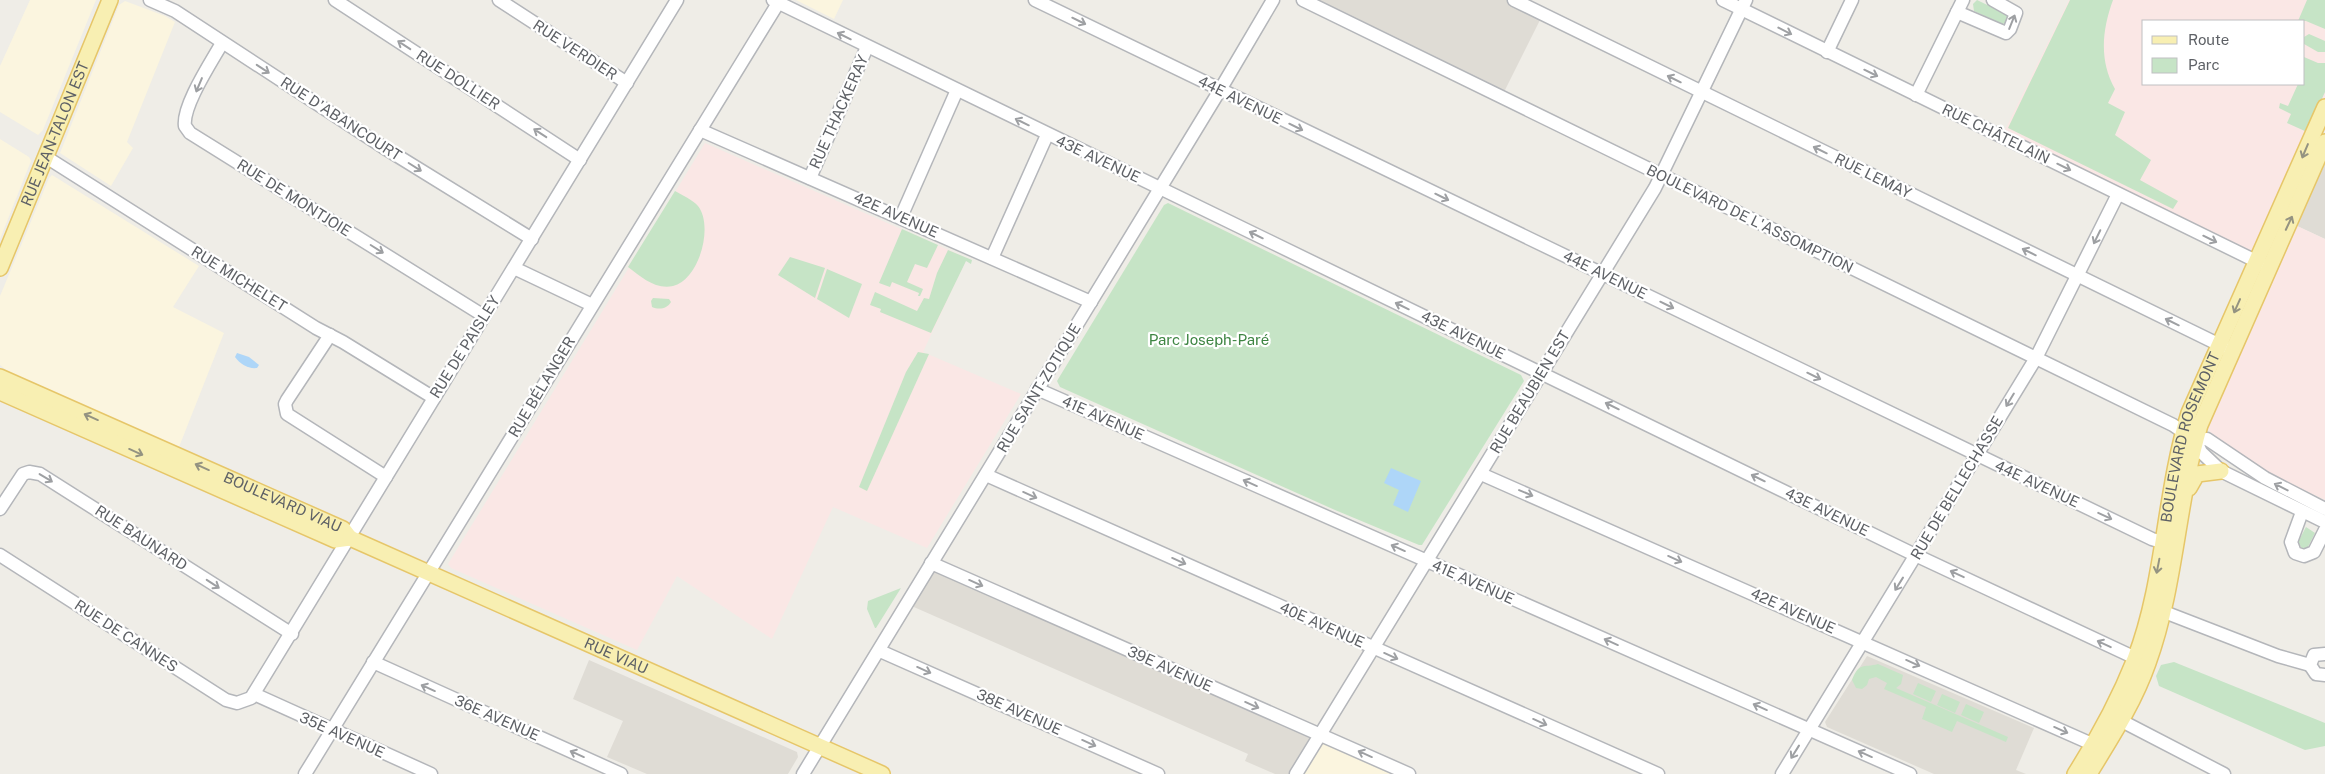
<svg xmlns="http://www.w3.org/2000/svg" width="2325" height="774" viewBox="0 0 2325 774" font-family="'Public Sans',sans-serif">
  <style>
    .commercial { fill: #fbf5df }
    .education { fill: #dfdcd5 }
    .medical { fill: #fae7e5; fill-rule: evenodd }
    .green { fill: #c6e4c6 }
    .water { fill: #aed6f8 }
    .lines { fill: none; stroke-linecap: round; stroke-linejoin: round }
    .minor-casing { stroke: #b4b6ba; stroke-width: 15 }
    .major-casing { stroke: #e6c669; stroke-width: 18 }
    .minor { stroke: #fff; stroke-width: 12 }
    .major { stroke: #f8efb2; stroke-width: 15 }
    .oneway { stroke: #9ea0a3 }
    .oneway2 { stroke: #949381 }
    .labels { text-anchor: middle; stroke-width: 4.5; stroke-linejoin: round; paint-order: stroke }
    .street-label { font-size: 15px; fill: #5e6166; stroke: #fff }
    .park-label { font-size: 15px; fill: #3e8543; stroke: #fff }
  </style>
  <rect width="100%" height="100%" fill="#efede7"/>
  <g class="commercial">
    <path d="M30 0H96L43 130 38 135 0 112V66Z"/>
    <path d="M796 0H843L834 19Z"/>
    <path d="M125 1 165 16 175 22 127 142 133 148 111 186 60 153 119 5Z"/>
    <path d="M0 139 29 157 31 161 0 239Z"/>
    <path d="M52 175 199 266 173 307 224 333 179 447 7 371 0 365V296L49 178Z"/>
    <path d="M1320 735 1409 774H1296Z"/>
  </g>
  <g class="education">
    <path d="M1303 0H1514L1543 14 1501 98Z"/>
    <path d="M2325 160V239L2295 225Z"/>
    <path d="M931 563 1320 735 1296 774H1275L1245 761 1248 754 907 604Z"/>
    <path d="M1867 656 2034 728 2016 770 2026 774H1934L1827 727 1825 722Z"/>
    <path d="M589 660 797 752 798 757 788 774H647L607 757 623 721 573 699Z"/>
  </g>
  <g class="medical">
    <path d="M2069 0H2325V104L2256 261 2002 136ZM2144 21H2304V84H2144Z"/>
    <path d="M705 143 967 258 923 352 1021 394 927 548 833 507 772 639 677 576 637 650 451 568 448 564Z"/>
    <path d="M2295 225 2325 239V500L2260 469 2210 432 2207 427Z"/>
  </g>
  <g class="green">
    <path d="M1977 0 2006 14 2008 17 2006 23 2002 24 1974 11 1973 4Z"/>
    <path d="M2070 0H2113C2102 30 2099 61 2115 89L2108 103 2125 112 2115 135 2151 160 2140 180 2178 201 2173 209 2008 128Z"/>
    <path d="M2307 0H2325V29L2306 21H2298Z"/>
    <path d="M2309 34 2325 41V52H2318L2304 44V37Z"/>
    <path d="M2304 57 2318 63H2325V92L2307 132 2287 123 2291 114 2279 108 2280 103 2288 106 2298 84H2304Z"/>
    <path d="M675 191C682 195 693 200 698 206 714 226 699 280 673 286 656 290 641 277 628 267Z"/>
    <path d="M1168 203 1521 375 1524 381 1422 545H1419L1335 510 1060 387 1057 381 1164 205Z"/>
    <path d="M902 229 938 245 927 268 915 264 907 282 923 289 920 296H918L919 293 892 282 890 287 879 283Z"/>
    <path d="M948 250 972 260 971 264 966 261 931 333 880 312 881 309 870 305 875 292 917 311 924 298 929 299 937 273Z"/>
    <path d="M790 257 825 268 815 298 778 275Z"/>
    <path d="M827 269 862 284 849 318 817 299Z"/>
    <path d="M653 298 669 299 671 302C667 309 659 310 652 307L651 301Z"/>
    <path d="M918 352 929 354 867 491 859 487 906 372Z"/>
    <path d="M2306 527 2315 533 2308 547 2302 549 2298 542Z"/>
    <path d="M901 588 876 628H875L867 609 868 601Z"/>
    <path d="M2174 662 2325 723V746L2305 750 2159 686 2156 676 2161 665Z"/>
    <path d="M1878 664 1903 675 1901 684 1896 688 2008 737 2006 742 1957 721 1952 732 1922 719 1926 707 1884 689 1887 683 1876 677 1869 679 1867 685 1862 689 1856 688 1852 680C1859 662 1863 668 1878 664Z"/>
    <path d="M1918 683 1936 691 1931 702 1913 694Z"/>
    <path d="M1942 694 1960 702 1955 713 1937 705Z"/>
    <path d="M1966 704 1984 712 1979 723 1961 715Z"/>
  </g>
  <g class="water">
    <path d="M237 353 249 357 259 365 257 368C248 369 240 364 235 357Z"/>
    <path d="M1391 468 1421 481 1408 512 1393 505 1399 490 1384 483Z"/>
  </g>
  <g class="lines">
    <defs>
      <g id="minor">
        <path d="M150 0 175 11 383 147 532 239"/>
        <path d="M335 0 580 160"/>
        <path d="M499 0 627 83"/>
        <path d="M773 0 1911 553 2144 662"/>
        <path d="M1035 0 2152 539 2171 545"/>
        <path d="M1303 0 2173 425 2195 440 2201 452 2221 471 2325 522"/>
        <path d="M1514 0 2226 348"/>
        <path d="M1723 0 2264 265"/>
        <path d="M1957 12 2006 33 2010 29 2016 13 1993 0"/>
        <path d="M222 43C212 61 182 106 185 126L190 133 484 316"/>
        <path d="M1827 52 1852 0"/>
        <path d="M1916 95 1963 0"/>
        <path d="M700 130 1091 302"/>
        <path d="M46 157 316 328 343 342 434 398"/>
        <path d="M810 178 867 47"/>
        <path d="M901 217 957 90"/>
        <path d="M992 258 1047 135"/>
        <path d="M514 268 592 305"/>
        <path d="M330 335 287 400 285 404 287 414 386 477"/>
        <path d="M1037 389 1910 774"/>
        <path d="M2195 440 2207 439 2265 478 2325 509"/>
        <path d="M1481 474 2101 748"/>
        <path d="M986 475 1658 774"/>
        <path d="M0 509 23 474 29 472 40 474 292 634"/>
        <path d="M2302 512 2291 542 2295 553 2304 556 2314 552 2325 530"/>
        <path d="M0 555 226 700 237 703 251 698 677 0"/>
        <path d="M931 563 1409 774"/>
        <path d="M2154 608 2278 656 2310 665"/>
        <path d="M880 651 1158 774"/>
        <path d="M2325 654 2314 655 2310 665 2316 674 2325 675"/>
        <path d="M373 662 621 774"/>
        <path d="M254 694 431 774"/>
        <path d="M2114 717 2224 774"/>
        <path d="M305 774 780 0"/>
        <path d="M803 774 1220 90 1273 0"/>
        <path d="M1296 774 1655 188 1746 0"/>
        <path d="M1782 774 2036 358 2118 194"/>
      </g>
      <g id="major">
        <path id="s1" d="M0 268 110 0"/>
        <path id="s2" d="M0 377 343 529 350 538"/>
        <path d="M0 392 335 540 350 538"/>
        <path d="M2189 488 2197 474 2221 471"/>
        <path id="s3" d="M350 538 882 774"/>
        <path id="s4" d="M2075 774C2098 738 2119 699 2135 659 2165 581 2164 493 2189 413L2325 107"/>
        <path d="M2089 774C2111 738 2134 703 2148 663 2176 586 2177 503 2200 425L2325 142"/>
      </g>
    </defs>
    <use href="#minor" class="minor-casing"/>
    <use href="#major" class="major-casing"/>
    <use href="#minor" class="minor"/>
    <use href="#major" class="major"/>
  </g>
  <defs><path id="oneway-shaft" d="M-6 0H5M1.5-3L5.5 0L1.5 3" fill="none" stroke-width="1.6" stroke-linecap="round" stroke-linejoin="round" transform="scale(1.25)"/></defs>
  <g class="oneway">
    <use href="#oneway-shaft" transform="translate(1079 21) rotate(26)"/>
    <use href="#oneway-shaft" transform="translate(2012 22) rotate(-68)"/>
    <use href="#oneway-shaft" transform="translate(1785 31) rotate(27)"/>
    <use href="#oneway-shaft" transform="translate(844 36) rotate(-154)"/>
    <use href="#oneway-shaft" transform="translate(404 45) rotate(-147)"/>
    <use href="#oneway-shaft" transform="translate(263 69) rotate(33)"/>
    <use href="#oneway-shaft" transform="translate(1871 73) rotate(26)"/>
    <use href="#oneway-shaft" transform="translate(1674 79) rotate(-154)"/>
    <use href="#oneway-shaft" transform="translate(199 85) rotate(113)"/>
    <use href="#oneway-shaft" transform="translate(1022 122) rotate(-154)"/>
    <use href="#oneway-shaft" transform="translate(1296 127) rotate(26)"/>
    <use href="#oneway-shaft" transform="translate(540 133) rotate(-147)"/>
    <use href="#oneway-shaft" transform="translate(1820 150) rotate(-154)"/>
    <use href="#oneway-shaft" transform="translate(415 167) rotate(32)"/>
    <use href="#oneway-shaft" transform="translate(2064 167) rotate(26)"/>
    <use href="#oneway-shaft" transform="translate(1442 197) rotate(26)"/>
    <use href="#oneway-shaft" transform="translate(1256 235) rotate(-154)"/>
    <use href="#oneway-shaft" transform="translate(2097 237) rotate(116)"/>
    <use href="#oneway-shaft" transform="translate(2210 239) rotate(26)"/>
    <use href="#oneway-shaft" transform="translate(377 249) rotate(32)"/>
    <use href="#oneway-shaft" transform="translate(2029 252) rotate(-154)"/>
    <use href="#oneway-shaft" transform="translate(1667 305) rotate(26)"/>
    <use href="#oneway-shaft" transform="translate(1402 306) rotate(-154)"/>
    <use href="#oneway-shaft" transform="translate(2172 322) rotate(-154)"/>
    <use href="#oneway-shaft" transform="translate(1814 376) rotate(26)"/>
    <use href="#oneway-shaft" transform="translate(2010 400) rotate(121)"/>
    <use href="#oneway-shaft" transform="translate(1612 406) rotate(-154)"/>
    <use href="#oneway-shaft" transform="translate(46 478) rotate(31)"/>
    <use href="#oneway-shaft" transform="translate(1758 478) rotate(-154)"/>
    <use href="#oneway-shaft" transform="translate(1250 483) rotate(-156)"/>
    <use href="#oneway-shaft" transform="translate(2281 487) rotate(-153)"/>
    <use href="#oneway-shaft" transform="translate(1526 493) rotate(23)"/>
    <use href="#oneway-shaft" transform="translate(1030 495) rotate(24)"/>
    <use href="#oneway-shaft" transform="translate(2105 516) rotate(25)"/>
    <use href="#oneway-shaft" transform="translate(1398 548) rotate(-156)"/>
    <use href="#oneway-shaft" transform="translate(1675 559) rotate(24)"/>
    <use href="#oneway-shaft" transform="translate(1179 561) rotate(24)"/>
    <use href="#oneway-shaft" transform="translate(1957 574) rotate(-155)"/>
    <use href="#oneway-shaft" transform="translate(976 583) rotate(24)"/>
    <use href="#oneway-shaft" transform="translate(213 584) rotate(33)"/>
    <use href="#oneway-shaft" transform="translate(1899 584) rotate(122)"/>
    <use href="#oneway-shaft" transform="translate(1611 642) rotate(-156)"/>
    <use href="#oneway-shaft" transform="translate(2104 644) rotate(-155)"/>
    <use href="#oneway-shaft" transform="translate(1391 656) rotate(24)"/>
    <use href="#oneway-shaft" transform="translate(1913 663) rotate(24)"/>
    <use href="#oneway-shaft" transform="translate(924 670) rotate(24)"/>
    <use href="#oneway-shaft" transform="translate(428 688) rotate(-156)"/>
    <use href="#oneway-shaft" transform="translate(1252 705) rotate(24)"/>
    <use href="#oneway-shaft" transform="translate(1760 707) rotate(-156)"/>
    <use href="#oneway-shaft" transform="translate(1540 722) rotate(24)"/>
    <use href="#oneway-shaft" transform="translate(2061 730) rotate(24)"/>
    <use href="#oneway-shaft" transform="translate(1089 743) rotate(24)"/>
    <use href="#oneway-shaft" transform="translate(1795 752) rotate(122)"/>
    <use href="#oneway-shaft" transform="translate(577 754) rotate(-156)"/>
    <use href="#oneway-shaft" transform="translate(1365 754) rotate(-156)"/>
    <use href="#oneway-shaft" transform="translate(1865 754) rotate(-156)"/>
  </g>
  <g class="oneway2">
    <use href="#oneway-shaft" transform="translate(2305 151) rotate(113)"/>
    <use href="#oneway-shaft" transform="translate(2289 223) rotate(-65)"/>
    <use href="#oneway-shaft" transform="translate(2237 306) rotate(114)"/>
    <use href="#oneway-shaft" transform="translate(91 417) rotate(-156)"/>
    <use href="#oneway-shaft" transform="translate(136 452) rotate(24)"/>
    <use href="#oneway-shaft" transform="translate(202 467) rotate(-156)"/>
    <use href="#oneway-shaft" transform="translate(2158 566) rotate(101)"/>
  </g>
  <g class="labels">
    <g class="street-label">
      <text transform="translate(575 50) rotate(33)" y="5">RUE VERDIER</text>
      <text transform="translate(458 80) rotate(33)" y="5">RUE DOLLIER</text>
      <text transform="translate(1240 100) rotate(26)" y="5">44E AVENUE</text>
      <text transform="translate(839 112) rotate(-66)" y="5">RUE THACKERAY</text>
      <text transform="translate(341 119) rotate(33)" y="5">RUE D'ABANCOURT</text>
      <text dy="5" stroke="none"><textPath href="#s1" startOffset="145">RUE JEAN-TALON EST</textPath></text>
      <text transform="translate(1996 134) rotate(26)" y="5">RUE CHÂTELAIN</text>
      <text transform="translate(1098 159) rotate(25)" y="5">43E AVENUE</text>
      <text transform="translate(1873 176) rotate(26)" y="5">RUE LEMAY</text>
      <text transform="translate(294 198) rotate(32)" y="5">RUE DE MONTJOIE</text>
      <text transform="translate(896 215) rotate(24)" y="5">42E AVENUE</text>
      <text transform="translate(1750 219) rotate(26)" y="5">BOULEVARD DE L'ASSOMPTION</text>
      <text transform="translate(1605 275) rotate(26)" y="5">44E AVENUE</text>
      <text transform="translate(239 279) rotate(32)" y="5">RUE MICHELET</text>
      <text transform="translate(1463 335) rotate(26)" y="5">43E AVENUE</text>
      <text transform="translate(465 347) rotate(-58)" y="5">RUE DE PAISLEY</text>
      <text transform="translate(542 387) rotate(-59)" y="5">RUE BÉLANGER</text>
      <text transform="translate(1039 388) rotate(-59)" y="5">RUE SAINT-ZOTIQUE</text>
      <text transform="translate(1530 392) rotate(-59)" y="5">RUE BEAUBIEN EST</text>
      <text transform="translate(1103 418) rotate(24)" y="5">41E AVENUE</text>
      <text dy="5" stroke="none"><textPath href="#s4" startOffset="359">BOULEVARD ROSEMONT</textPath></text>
      <text transform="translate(2037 484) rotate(25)" y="5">44E AVENUE</text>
      <text transform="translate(1957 488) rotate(-59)" y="5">RUE DE BELLECHASSE</text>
      <text dy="5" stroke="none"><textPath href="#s2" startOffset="309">BOULEVARD VIAU</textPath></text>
      <text transform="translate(1827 512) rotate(26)" y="5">43E AVENUE</text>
      <text transform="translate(141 538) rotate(33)" y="5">RUE BAUNARD</text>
      <text transform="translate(1473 582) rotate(24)" y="5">41E AVENUE</text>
      <text transform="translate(1793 611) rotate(24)" y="5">42E AVENUE</text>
      <text transform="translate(1322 625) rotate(24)" y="5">40E AVENUE</text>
      <text transform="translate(126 636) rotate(33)" y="5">RUE DE CANNES</text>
      <text dy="5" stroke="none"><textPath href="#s3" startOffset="291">RUE VIAU</textPath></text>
      <text transform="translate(1170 669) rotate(24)" y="5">39E AVENUE</text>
      <text transform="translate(1019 712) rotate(24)" y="5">38E AVENUE</text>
      <text transform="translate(497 718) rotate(24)" y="5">36E AVENUE</text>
      <text transform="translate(342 735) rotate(24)" y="5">35E AVENUE</text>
    </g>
    <g class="park-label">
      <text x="1209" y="345">Parc Joseph-Paré</text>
    </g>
  </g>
  <rect x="2142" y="20" width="162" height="65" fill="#ffffff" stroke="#bfc0c2"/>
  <rect x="2152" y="36" width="25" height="8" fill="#f8efb2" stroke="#bfc0c2"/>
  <text x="2188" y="45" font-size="15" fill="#5e6166">Route</text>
  <rect x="2152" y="58" width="25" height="15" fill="#c6e4c6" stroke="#bfc0c2"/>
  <text x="2188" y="70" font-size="15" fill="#5e6166">Parc</text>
</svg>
